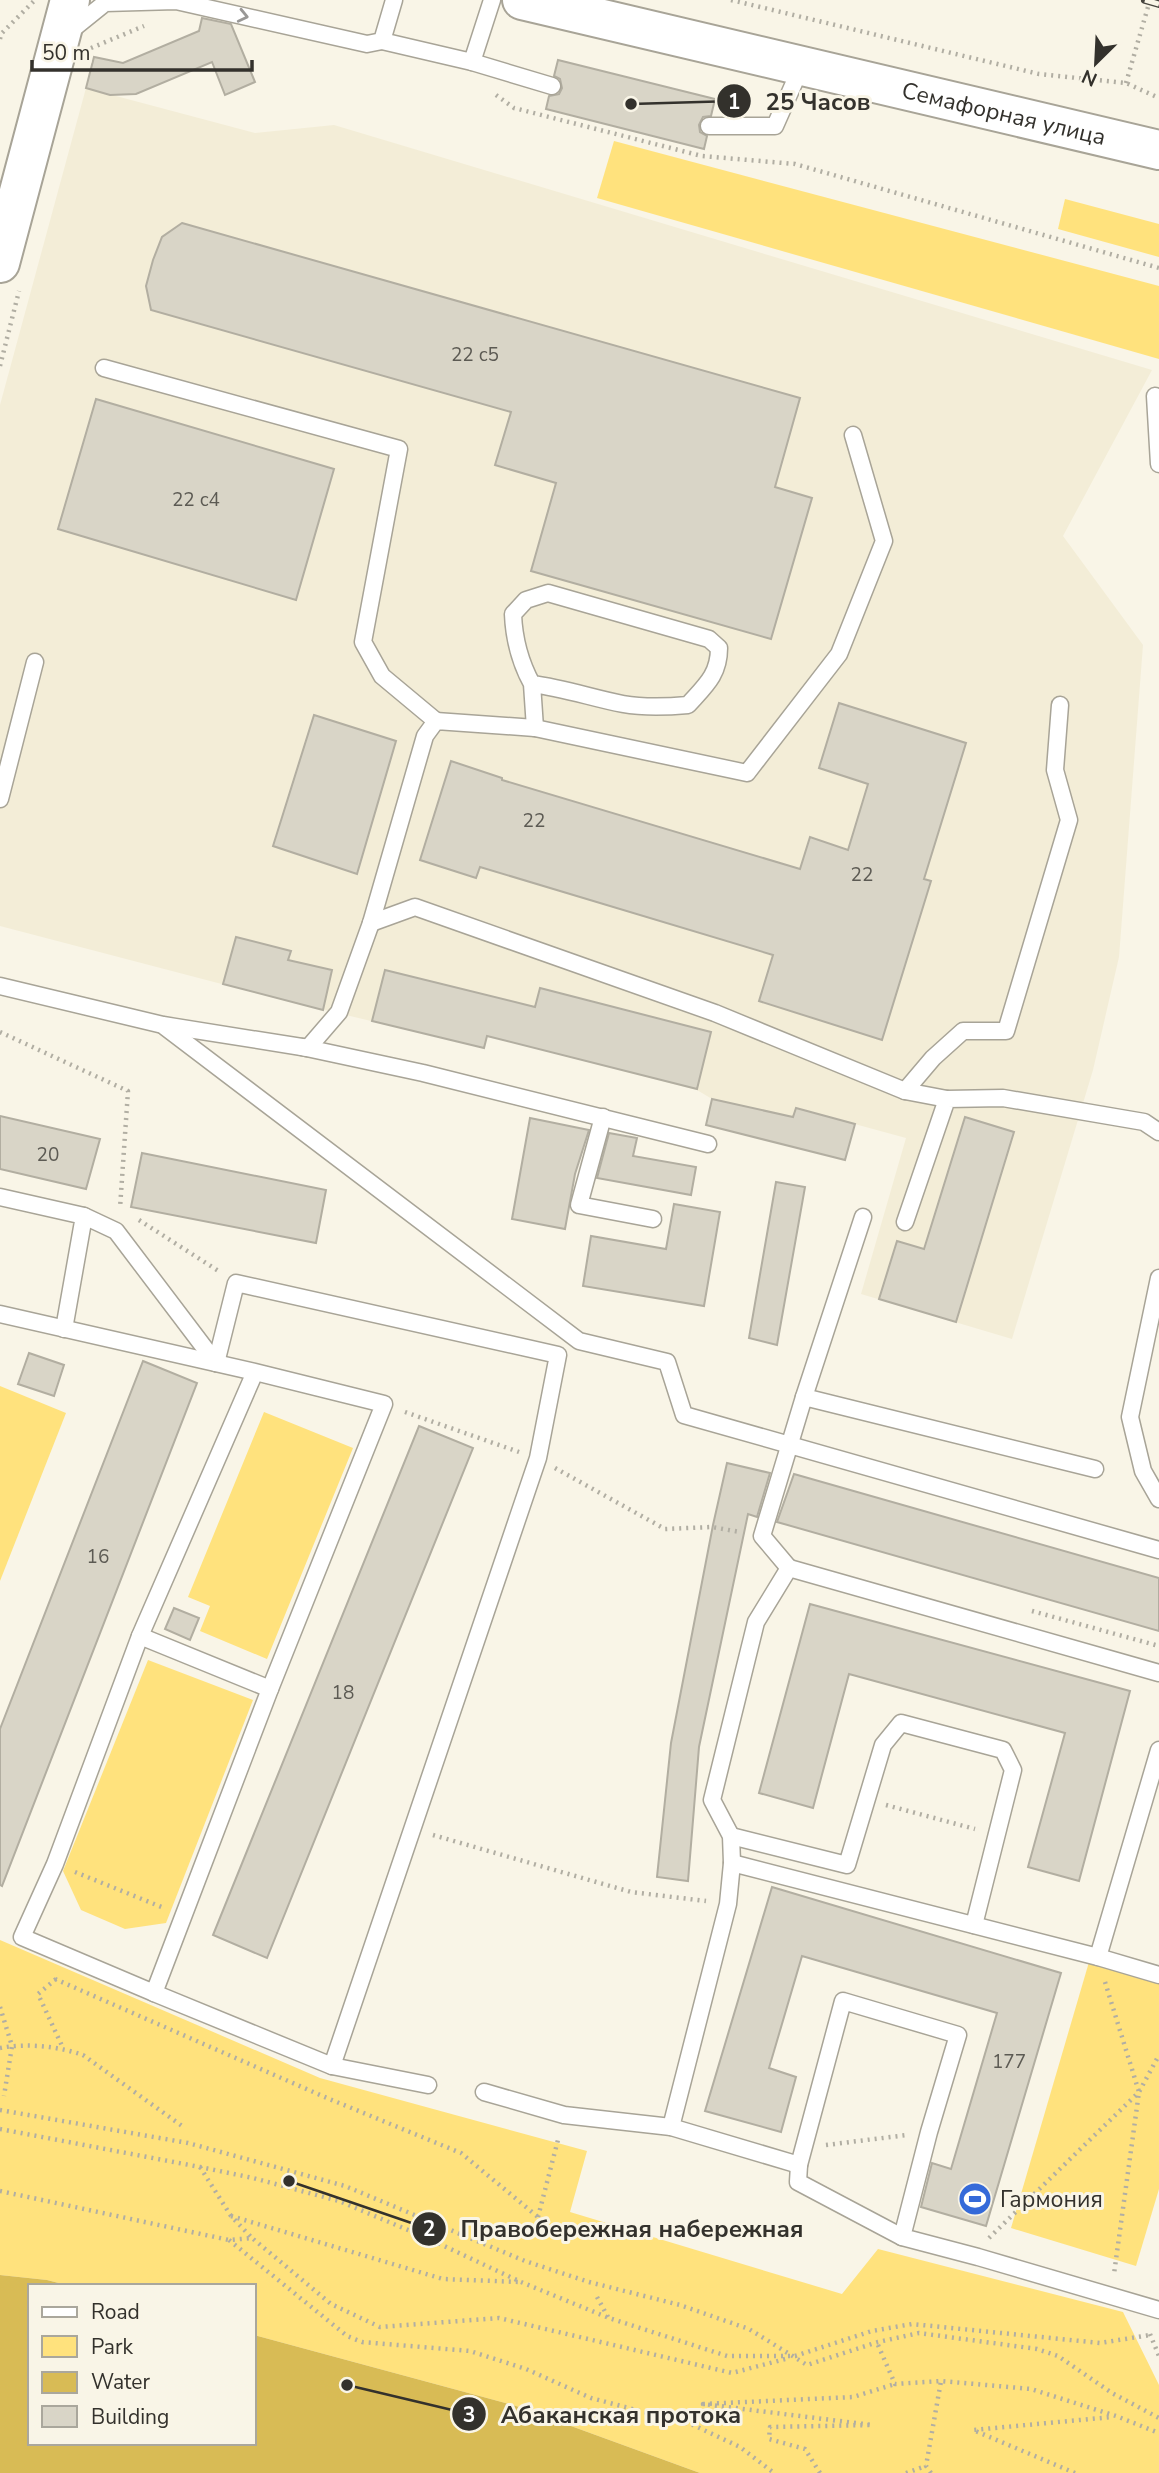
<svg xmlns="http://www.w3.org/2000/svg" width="1159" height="2473" viewBox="0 0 1159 2473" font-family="'Nunito Sans',sans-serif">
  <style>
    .built { fill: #f3edd7 }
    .green { fill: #ffe27d }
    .water { fill: #d8bb55 }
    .building { fill: #d9d5c7; stroke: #b2aea1; stroke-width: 2 }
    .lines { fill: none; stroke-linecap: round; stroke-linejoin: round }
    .lane-casing { stroke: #a8a497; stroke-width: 19 }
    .secondary-casing { stroke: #a8a497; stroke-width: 42 }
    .path { stroke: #b1aea3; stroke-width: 4.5; stroke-dasharray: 2 5; stroke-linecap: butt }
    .lane { stroke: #fff; stroke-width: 16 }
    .secondary { stroke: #fff; stroke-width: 38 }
    .rail-casing { stroke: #47453f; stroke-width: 8 }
    .rail { stroke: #f9f5e7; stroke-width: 5; stroke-dasharray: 16; stroke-linecap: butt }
    .oneway { stroke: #999896 }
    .labels { text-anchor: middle; stroke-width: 6; stroke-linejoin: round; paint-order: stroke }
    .number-label { font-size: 19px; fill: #5c5a53 }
    .street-label { font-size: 23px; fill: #33312c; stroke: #f9f5e7 }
    .poi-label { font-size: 23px; fill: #33312c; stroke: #f9f5e7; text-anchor: start }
    .leader { fill: none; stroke: #33312c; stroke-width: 2.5 }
    .callout-dot { fill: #33312c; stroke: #f9f5e7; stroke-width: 2.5 }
    .mark-label { font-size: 21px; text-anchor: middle; font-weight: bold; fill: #fff }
    .callout-label { font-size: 24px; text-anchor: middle; font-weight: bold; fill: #33312c; stroke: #f9f5e7; stroke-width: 6; stroke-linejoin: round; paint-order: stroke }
  </style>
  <rect width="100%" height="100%" fill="#f9f5e7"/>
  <path class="built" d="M86 88 255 133 334 125 1152 370 1063 536 1143 645 1119 957 1093 1070 1012 1339 861 1294 906 1138 796 1108 793 1117 712 1099 697 1090 487 1036 484 1048 279 999 0 926V405Z"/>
  <g class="green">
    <path d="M614 141 1159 286V359L597 198Z"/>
    <path d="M1065 199 1159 224V257L1058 229Z"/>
    <path d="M0 1386 66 1413 0 1581Z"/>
    <path d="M264 1412 353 1448 267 1659 200 1631 210 1606 188 1597Z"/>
    <path d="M148 1660 253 1700 166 1923 125 1929 81 1910 63 1871Z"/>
    <path d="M0 1940 320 2078 587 2151 570 2212 842 2294 878 2249 1123 2312 1159 2385V2473H700L516 2406 254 2335V2286H70L47 2280 0 2275Z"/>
    <path d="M1089 1962 1159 1983V2189L1136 2266 1011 2228Z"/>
  </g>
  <path class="water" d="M0 2275 47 2280 70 2286H30V2443H254V2335L516 2406 700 2473H0Z"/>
  <g class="building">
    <path d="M202 18 231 24 255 82 225 95 212 62 136 94 110 95 86 88 94 57 123 63 199 31Z"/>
    <path d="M558 60 715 99 711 116 703 117 699 125 700 132 707 136 704 149 546 109 549 96 559 94 562 88 560 79 554 76Z"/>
    <path d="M182 223 800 398 775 487 812 498 771 639 531 571 556 483 495 465 511 412 151 310 146 286 153 260 162 237Z"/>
    <path d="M96 399 334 469 296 600 58 529Z"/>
    <path d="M839 703 966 743 924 879 931 881 882 1040 759 1001 773 955 480 867 476 878 420 860 451 761 502 778V780L800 869 810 837 848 850 868 784 819 768Z"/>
    <path d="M314 715 396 741 357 874 273 846Z"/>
    <path d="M236 937 291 951 288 960 332 970 323 1010 223 984Z"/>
    <path d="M385 970 535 1007 540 988 711 1032 697 1089 487 1036 484 1048 372 1021Z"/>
    <path d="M712 1099 793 1117 796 1108 855 1124 845 1160 706 1125Z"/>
    <path d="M0 1116 100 1139 86 1189 0 1169Z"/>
    <path d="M965 1117 1014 1132 956 1322 879 1299 897 1241 924 1249Z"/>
    <path d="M530 1118 589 1130 575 1174 565 1229 512 1219Z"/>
    <path d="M609 1133 637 1138 633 1156 696 1167 691 1195 597 1178Z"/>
    <path d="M142 1153 326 1190 316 1243 131 1207Z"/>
    <path d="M776 1182 805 1187 777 1345 749 1338Z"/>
    <path d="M674 1204 720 1212 704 1306 583 1286 591 1236 666 1249Z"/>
    <path d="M29 1353 64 1365 54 1396 18 1384Z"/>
    <path d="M143 1361 197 1383 2 1886 0 1885V1729Z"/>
    <path d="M419 1426 473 1448 267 1958 213 1935Z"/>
    <path d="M727 1463 770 1473 757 1517 748 1514 699 1747 688 1881 657 1877 671 1743 713 1525Z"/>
    <path d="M794 1474 1159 1578V1631L777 1522Z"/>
    <path d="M810 1604 1130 1691 1079 1881 1028 1867 1065 1733 849 1674 813 1808 759 1793Z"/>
    <path d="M174 1608 199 1618 190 1640 165 1629Z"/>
    <path d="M772 1887 1061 1973 986 2226 921 2207 932 2163 951 2169 997 2013 802 1956 769 2068 796 2077 781 2132 705 2111Z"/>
  </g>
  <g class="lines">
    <defs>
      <g id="lane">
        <path d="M69 32 105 3 176 1 367 44 382 41 394 0"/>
        <path d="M382 41 472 62 492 0"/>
        <path d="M472 62 552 86"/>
        <path d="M709 126H775L802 65"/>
        <path d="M104 368 399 449 363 642 382 676 436 721"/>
        <path d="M1155 396 1159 464"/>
        <path d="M532 684C520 662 514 640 513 614L526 600 548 593 709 639 719 648C719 675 705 686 688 705 666 707 645 708 623 704 592 698 564 688 532 684L535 728"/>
        <path d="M0 799 35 662"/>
        <path d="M371 923 415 907 715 1013 905 1091 947 1099"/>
        <path d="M0 986 163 1025 308 1048 339 1012 371 923 425 736 436 721 535 728 747 773 839 654 884 541 853 435"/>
        <path d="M165 1027 579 1341 667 1362 684 1415 1159 1550"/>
        <path d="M302 1047 423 1073 708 1144"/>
        <path d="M905 1091 933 1058 963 1031H1006L1069 820 1055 770 1060 705"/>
        <path d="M603 1117 579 1205 653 1219"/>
        <path d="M0 1197 84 1216 64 1329"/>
        <path d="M84 1216 116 1231 216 1363"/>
        <path d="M905 1222 947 1099 1003 1098 1144 1122 1159 1132"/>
        <path d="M1159 1278 1130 1417 1143 1471 1159 1499"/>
        <path d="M0 1314 255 1372 384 1404 270 1689 154 1993 22 1937 55 1864 140 1636 255 1372"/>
        <path d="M216 1363 236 1283 558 1355 538 1458 332 2066"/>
        <path d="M804 1397 863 1217"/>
        <path d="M789 1568 762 1536 804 1397 1095 1469"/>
        <path d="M140 1636 270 1689"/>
        <path d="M731 1836 847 1865 883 1745 901 1723 1003 1750 1013 1770 974 1925"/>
        <path d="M732 1863 731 1836 712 1800 756 1622 789 1568 1159 1673"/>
        <path d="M1098 1957 1159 1750"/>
        <path d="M1159 1975 1098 1957 732 1863 728 1904 671 2127 799 2165 843 2001 958 2035 929 2132 902 2237 978 2257 1159 2310"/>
        <path d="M154 1993 332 2066 428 2085"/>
        <path d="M484 2092 564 2115 671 2127"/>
        <path d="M799 2165 798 2182 902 2237"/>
      </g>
      <g id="secondary">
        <path id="s1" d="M522 0 1159 150"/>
        <path d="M0 263 70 0"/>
      </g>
    </defs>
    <use href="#lane" class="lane-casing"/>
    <use href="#secondary" class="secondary-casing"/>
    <g class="path">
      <path d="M731 0 1039 74 1126 83 1159 98"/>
      <path d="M0 39 1 34 34 1"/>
      <path d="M91 48 144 26"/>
      <path d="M1126 83 1150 0"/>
      <path d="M496 95 514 108 702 156 795 164 1159 268"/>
      <path d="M0 366 19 291"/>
      <path d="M0 1032 128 1091 120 1208"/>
      <path d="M139 1220 220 1272"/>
      <path d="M405 1412 519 1452"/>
      <path d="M555 1468 665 1529 712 1527 740 1532"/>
      <path d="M1032 1611 1159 1646"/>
      <path d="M886 1805 975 1829"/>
      <path d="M433 1835 631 1892 706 1901"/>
      <path d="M75 1872 164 1908"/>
      <path d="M55 1979 327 2098 461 2153 538 2217 558 2240"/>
      <path d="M56 1979 38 1994 63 2048"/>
      <path d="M1105 1982 1139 2092 1114 2274"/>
      <path d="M0 2007 12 2046 4 2096"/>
      <path d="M0 2048C26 2043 57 2046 83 2055L182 2126"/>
      <path d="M0 2110 188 2143 345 2186 525 2261 589 2282 680 2305 749 2329 807 2365 878 2342 919 2333 1037 2349 1058 2356 1112 2393 1159 2418"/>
      <path d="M0 2129 200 2167 253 2178 339 2201 427 2238 521 2282 609 2318 727 2356H795L872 2331 912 2324 1100 2343 1150 2335"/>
      <path d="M826 2145 907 2135"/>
      <path d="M200 2167 231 2216 252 2238"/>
      <path d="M0 2191 229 2240 252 2238 331 2304 380 2327 499 2318 732 2373 789 2358"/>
      <path d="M231 2216 443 2279 519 2282"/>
      <path d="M538 2217 559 2136"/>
      <path d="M989 2238 1139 2092 1159 2055"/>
      <path d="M229 2240 347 2336 362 2342 470 2351 526 2369 591 2398 693 2425 740 2447 774 2473"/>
      <path d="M597 2297 608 2317"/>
      <path d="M1150 2334 1159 2356"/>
      <path d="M878 2345 895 2384 941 2381 1031 2389 1116 2416 1159 2433"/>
      <path d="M820 2473 805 2449 769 2439 770 2427 872 2425 703 2404 853 2397 895 2384"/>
      <path d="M906 2473 926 2466"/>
      <path d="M931 2473 926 2466 941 2381"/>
      <path d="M1075 2473 973 2430 1112 2417"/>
    </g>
    <use href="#lane" class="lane"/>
    <use href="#secondary" class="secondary"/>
    <defs>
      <path id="rail" d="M1145 0 1159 4"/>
    </defs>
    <use href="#rail" class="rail-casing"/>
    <use href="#rail" class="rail"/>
  </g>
  <defs><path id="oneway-chevron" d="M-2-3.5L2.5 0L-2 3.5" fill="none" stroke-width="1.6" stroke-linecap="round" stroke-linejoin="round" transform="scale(1.75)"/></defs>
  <use class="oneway" href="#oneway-chevron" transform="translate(243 16) rotate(13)"/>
  <defs>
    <symbol id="stadium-disc" viewBox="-11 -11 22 22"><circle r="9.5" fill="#356ad9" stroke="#f9f5e7"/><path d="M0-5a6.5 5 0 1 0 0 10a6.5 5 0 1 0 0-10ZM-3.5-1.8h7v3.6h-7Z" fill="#fff"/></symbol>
  </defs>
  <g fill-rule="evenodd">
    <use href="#stadium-disc" x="956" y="2180" width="38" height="38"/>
  </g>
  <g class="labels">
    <g class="number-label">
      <text x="475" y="361">22 с5</text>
      <text x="196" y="506">22 с4</text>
      <text x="534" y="827">22</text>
      <text x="862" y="881">22</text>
      <text x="48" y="1161">20</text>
      <text x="98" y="1563">16</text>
      <text x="343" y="1699">18</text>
      <text x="1009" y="2068">177</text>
    </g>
    <g class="street-label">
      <text dy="8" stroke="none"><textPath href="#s1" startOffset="495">Семафорная улица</textPath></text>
    </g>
    <g class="poi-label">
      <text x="1000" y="2207">Гармония</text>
    </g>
  </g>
  <path class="leader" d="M631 104L734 101M289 2181L429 2229M347 2385L469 2414"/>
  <g class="callout-dot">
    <circle cx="631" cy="104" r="7"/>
    <circle cx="289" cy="2181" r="7"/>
    <circle cx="347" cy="2385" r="7"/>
    <circle cx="734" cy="101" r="18"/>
    <circle cx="429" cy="2229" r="18"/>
    <circle cx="469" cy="2414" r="18"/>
  </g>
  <g class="mark-label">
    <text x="734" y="109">1</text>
    <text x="429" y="2236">2</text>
    <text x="469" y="2422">3</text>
  </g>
  <g class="callout-label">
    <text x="818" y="110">25 Часов</text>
    <text x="632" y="2237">Правобережная набережная</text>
    <text x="621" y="2423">Абаканская протока</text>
  </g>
  <rect x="28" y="2284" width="228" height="161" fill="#f9f5e7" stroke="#aaa79c" stroke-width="2"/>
  <rect x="42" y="2307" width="35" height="10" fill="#ffffff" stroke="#aaa79c" stroke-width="2"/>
  <text x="91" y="2319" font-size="21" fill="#33312c">Road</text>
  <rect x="42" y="2336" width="35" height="21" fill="#ffe27d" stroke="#aaa79c" stroke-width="2"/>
  <text x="91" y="2354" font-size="21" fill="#33312c">Park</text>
  <rect x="42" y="2372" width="35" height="21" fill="#d8bb55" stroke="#aaa79c" stroke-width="2"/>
  <text x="91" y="2389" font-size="21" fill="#33312c">Water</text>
  <rect x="42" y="2406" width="35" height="21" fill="#d9d5c7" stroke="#aaa79c" stroke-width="2"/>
  <text x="91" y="2424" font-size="21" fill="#33312c">Building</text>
  <g transform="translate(1096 63) rotate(204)" stroke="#f9f5e7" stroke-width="5" paint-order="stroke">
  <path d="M0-5L12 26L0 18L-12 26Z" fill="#33312c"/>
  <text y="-10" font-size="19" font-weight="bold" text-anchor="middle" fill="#33312c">N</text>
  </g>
  <path d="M32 60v10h220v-10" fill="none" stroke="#33312c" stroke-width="3.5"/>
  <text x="42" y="60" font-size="21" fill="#33312c" stroke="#f9f5e7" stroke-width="5" paint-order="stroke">50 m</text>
</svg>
